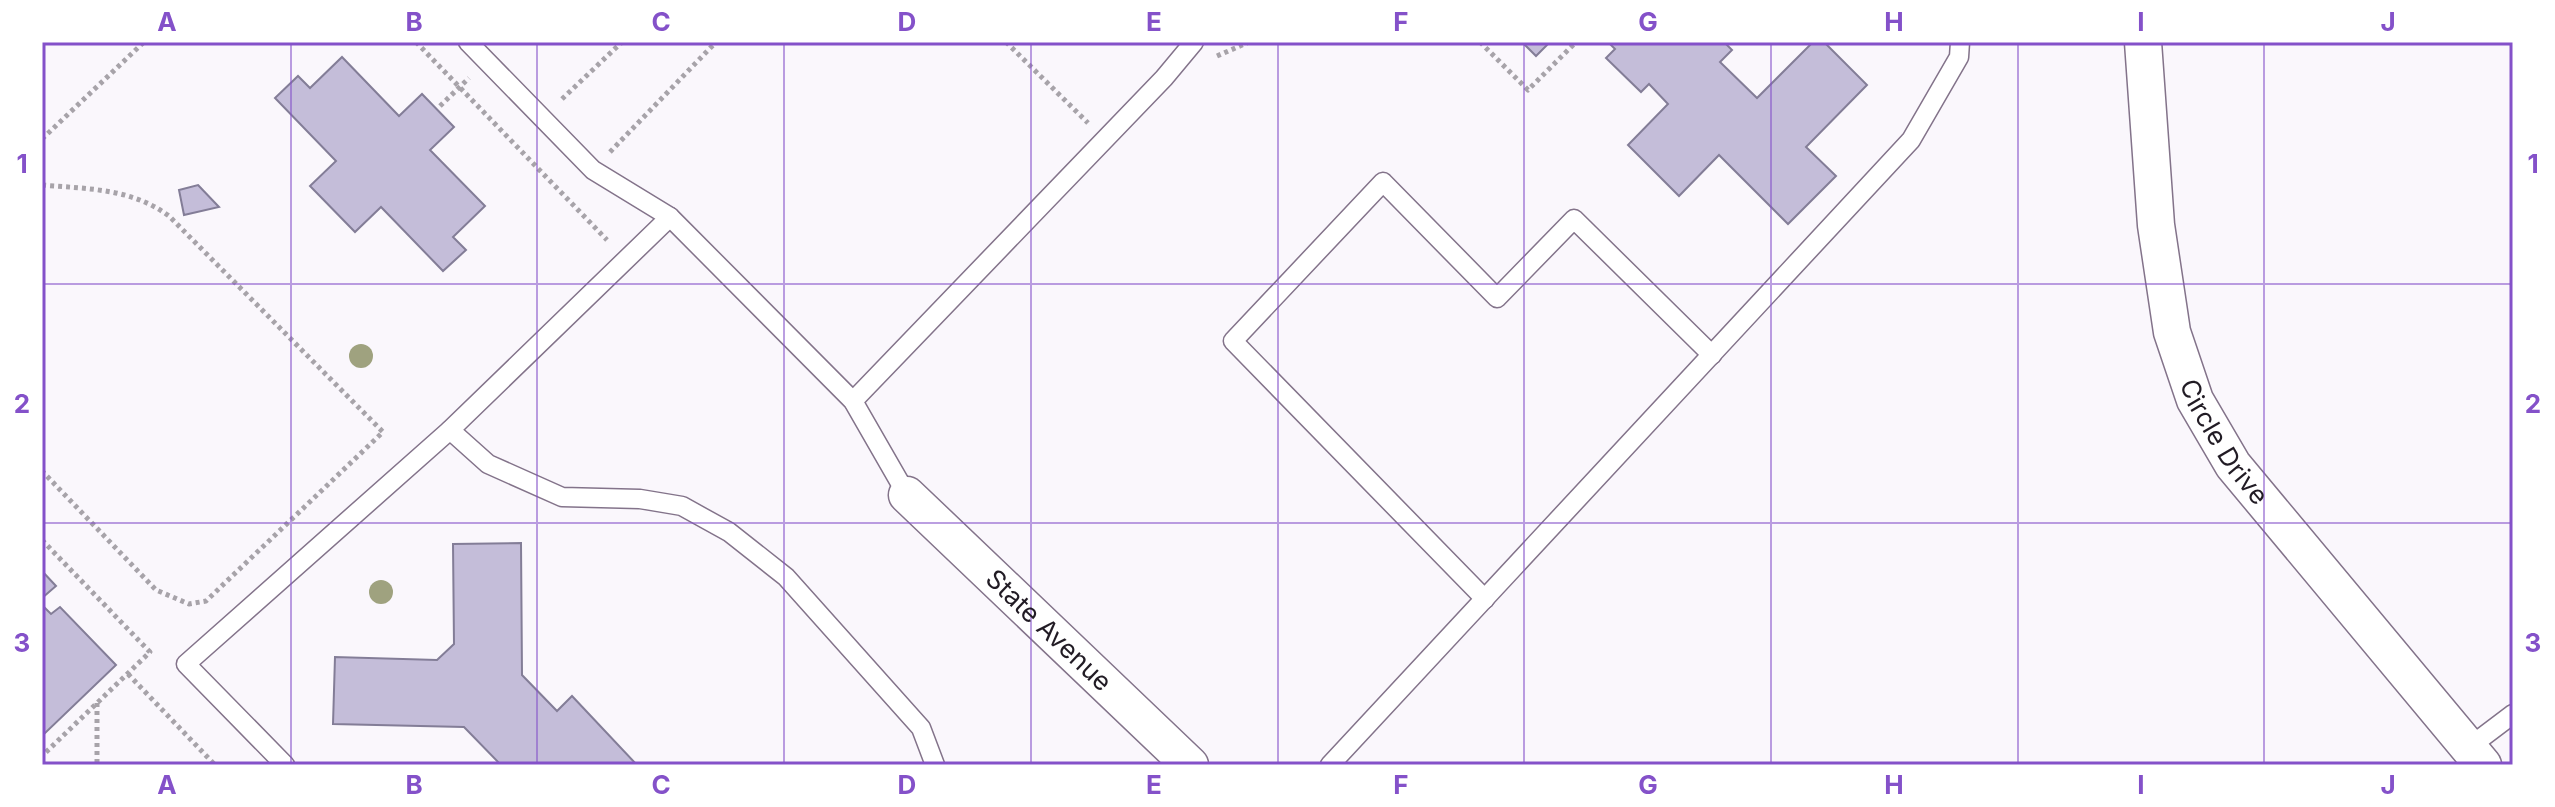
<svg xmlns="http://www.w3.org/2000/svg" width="2555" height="807" viewBox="0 0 2555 807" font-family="Inter,sans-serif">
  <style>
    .building { fill: #c4bdd9; stroke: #837d97; stroke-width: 2 }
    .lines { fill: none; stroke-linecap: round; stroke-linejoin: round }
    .lane-casing { stroke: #83738a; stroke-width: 21 }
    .street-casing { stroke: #83738a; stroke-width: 39 }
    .path { stroke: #a7a3a9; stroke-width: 5; stroke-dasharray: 4 4; stroke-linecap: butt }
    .lane { stroke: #fff; stroke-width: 18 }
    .street { stroke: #fff; stroke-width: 36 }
    .tree { fill: #9fa27f }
    .grid { fill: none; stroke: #8451c9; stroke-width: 2; stroke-opacity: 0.55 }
    .labels { text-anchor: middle; stroke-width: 6; stroke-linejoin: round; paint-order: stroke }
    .street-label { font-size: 26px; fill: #211b24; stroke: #fff }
    .neatline { fill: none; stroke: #8451c9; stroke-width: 3 }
    .grid-label { font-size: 26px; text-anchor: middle; font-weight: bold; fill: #8451c9 }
  </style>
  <rect width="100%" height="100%" fill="#faf7fc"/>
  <g class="building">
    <path d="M1522 42H1550L1536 56Z"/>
    <path d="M1608 42H1724L1732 50 1720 62 1757 98 1813 42H1824L1867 85 1806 147 1836 176 1788 224 1719 155 1679 196 1628 145 1668 104 1649 84 1641 92 1606 58 1615 49Z"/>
    <path d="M342 57 399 116 422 94 454 127 430 150 485 206 453 237 466 250 443 271 381 207 355 232 310 186 336 161 275 98 298 76 310 88Z"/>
    <path d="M198 185 219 207 184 215 179 190Z"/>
    <path d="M521 543 522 675 557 711 572 696 637 765H501L464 727 333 724 335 657 437 660 454 644 453 544Z"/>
    <path d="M42 571 56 586 42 598Z"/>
    <path d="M42 605 51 614 60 607 116 665 42 736Z"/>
  </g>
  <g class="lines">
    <defs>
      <g id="lane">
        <path d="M468 42 593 170 670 217 853 401 907 495"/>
        <path d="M853 401 1164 78 1194 42"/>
        <path d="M450 430 488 464 562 497 640 499 682 506 729 532 786 577 921 728 935 765"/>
        <path d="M1485 599 1233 341 1383 182 1497 298 1574 219 1712 355"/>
        <path d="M2468 748 2513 714"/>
        <path d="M285 765 186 664 450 430 670 217"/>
        <path d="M1330 765 1911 140 1959 57 1960 42"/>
      </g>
      <g id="street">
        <path id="s1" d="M2143 42 2156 225 2172 332 2195 400 2233 465 2483 765"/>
        <path id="s2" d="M907 495 1190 765"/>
      </g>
    </defs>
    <use href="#lane" class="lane-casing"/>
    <use href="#street" class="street-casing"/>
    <g class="path">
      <path d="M416 42 607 240"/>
      <path d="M1006 42 1088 123"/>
      <path d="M1480 42 1528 90 1576 42"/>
      <path d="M1217 56 1249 42"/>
      <path d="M562 99 622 42"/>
      <path d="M440 106 469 78"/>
      <path d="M42 139 144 42"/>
      <path d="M610 152 716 42"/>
      <path d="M42 185C88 189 131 188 169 216L383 432 206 601 189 604 156 590 42 471"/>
      <path d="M42 540 150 652 42 756"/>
      <path d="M128 674 215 765"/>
      <path d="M97 703V765"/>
    </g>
    <use href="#lane" class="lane"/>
    <use href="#street" class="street"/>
  </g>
  <g class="tree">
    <circle cx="361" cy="356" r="12"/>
    <circle cx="381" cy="592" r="12"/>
  </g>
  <path class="grid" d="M291 42V765M537 42V765M784 42V765M1031 42V765M1278 42V765M1524 42V765M1771 42V765M2018 42V765M2264 42V765M42 284H2513M42 523H2513"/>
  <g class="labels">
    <g class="street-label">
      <text dy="9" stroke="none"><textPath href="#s1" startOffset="414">Circle Drive</textPath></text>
      <text dy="9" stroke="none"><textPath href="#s2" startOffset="196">State Avenue</textPath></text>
    </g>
  </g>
  <rect width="2555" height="807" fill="none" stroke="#ffffff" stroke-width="88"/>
  <rect x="44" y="44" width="2467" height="719" class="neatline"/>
  <g class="grid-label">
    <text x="167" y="31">A</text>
    <text x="414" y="31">B</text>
    <text x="661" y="31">C</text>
    <text x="907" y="31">D</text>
    <text x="1154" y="31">E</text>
    <text x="1401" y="31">F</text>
    <text x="1648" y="31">G</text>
    <text x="1894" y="31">H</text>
    <text x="2141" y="31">I</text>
    <text x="2388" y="31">J</text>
    <text x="22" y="173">1</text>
    <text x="2533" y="173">1</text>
    <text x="22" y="413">2</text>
    <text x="2533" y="413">2</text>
    <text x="22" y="652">3</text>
    <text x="2533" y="652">3</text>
    <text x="167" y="794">A</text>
    <text x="414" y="794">B</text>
    <text x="661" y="794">C</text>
    <text x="907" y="794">D</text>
    <text x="1154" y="794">E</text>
    <text x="1401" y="794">F</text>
    <text x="1648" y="794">G</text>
    <text x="1894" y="794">H</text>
    <text x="2141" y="794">I</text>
    <text x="2388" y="794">J</text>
  </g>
</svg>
